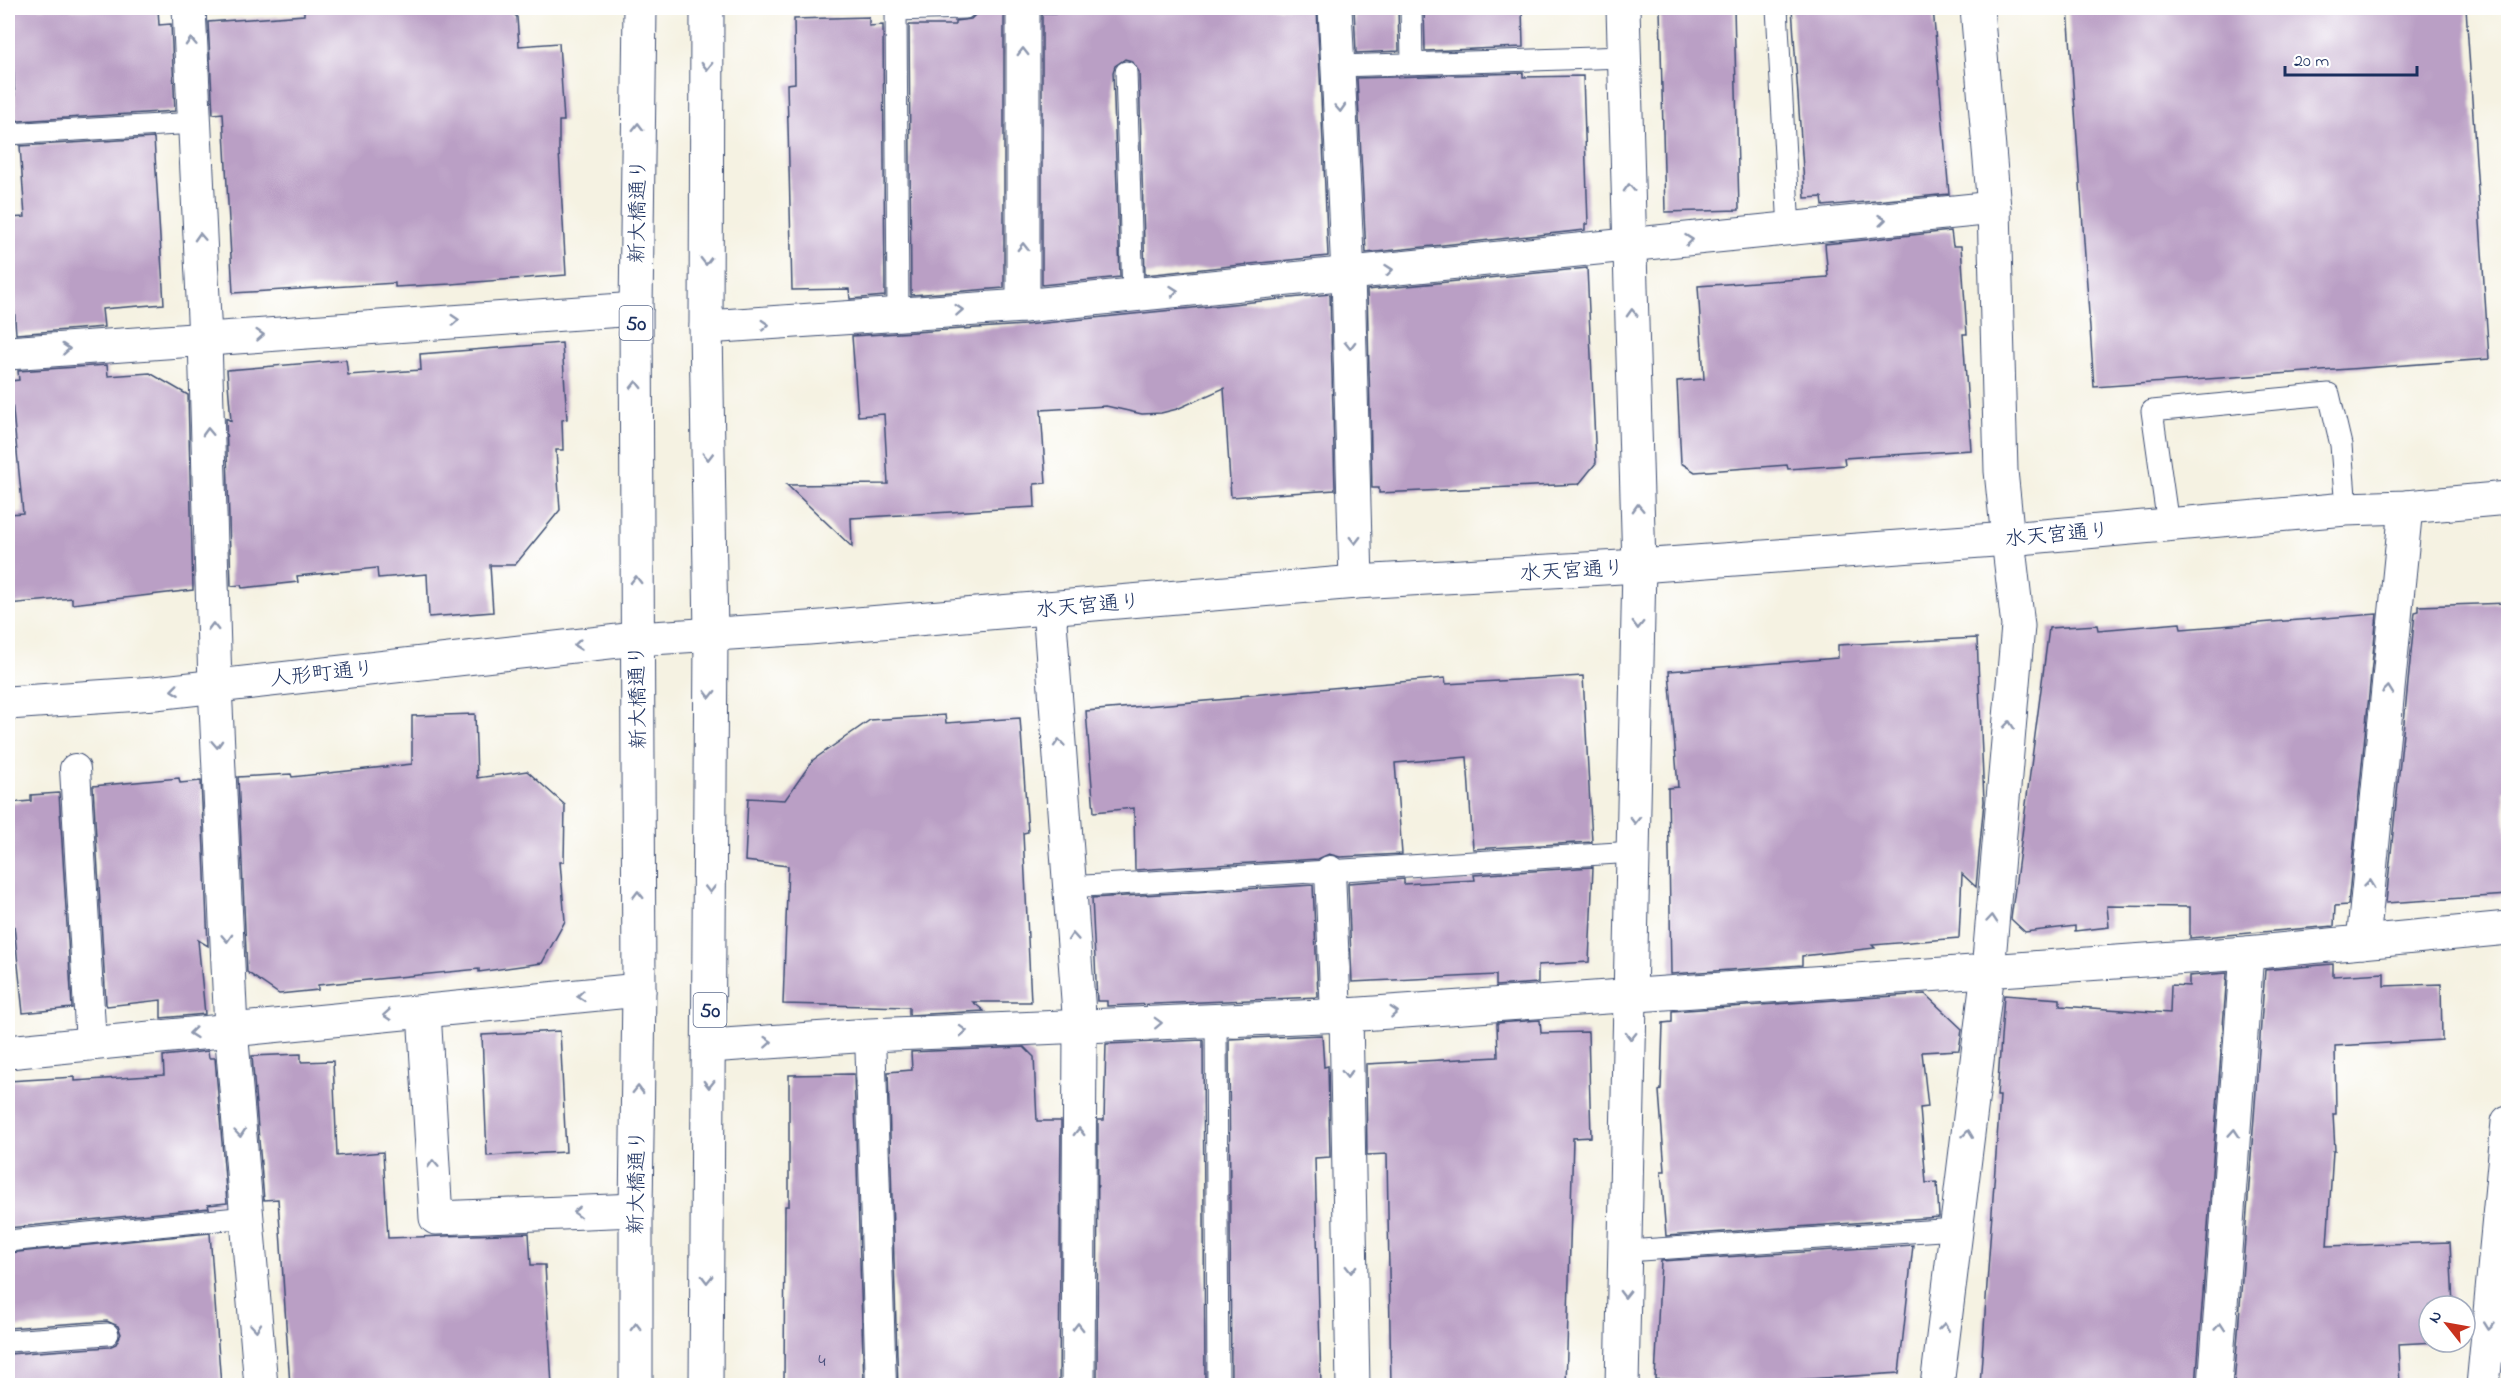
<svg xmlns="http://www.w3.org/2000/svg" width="2516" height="1393" viewBox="0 0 2516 1393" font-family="'Indie Flower','Klee One',sans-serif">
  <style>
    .building { fill: #ba9fc5 }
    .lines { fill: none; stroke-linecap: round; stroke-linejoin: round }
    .service-casing { stroke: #3c4c72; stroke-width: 23 }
    .pedestrian-casing { stroke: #3c4c72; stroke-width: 32 }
    .minor-casing { stroke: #3c4c72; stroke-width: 35 }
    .tertiary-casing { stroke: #3c4c72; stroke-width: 35 }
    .primary-casing { stroke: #3c4c72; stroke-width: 35 }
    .service { stroke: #fff; stroke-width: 21 }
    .pedestrian { stroke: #fff; stroke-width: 30 }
    .minor { stroke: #fff; stroke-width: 33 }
    .tertiary { stroke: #fff; stroke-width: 33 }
    .primary { stroke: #fff; stroke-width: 33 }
    .oneway { stroke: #8d97ae }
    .labels { text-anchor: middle; stroke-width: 5; stroke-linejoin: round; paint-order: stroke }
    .number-label { font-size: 18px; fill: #434b78 }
    .shield { fill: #fff; stroke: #5f6d8e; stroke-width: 1.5 }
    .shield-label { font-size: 20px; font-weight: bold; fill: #1b2f5e }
    .street-label { font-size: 21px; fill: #1b2f5e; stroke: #fff }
  </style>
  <rect width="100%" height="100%" fill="#fff"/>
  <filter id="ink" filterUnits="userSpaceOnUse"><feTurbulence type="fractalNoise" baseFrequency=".0167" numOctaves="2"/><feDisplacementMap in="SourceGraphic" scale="12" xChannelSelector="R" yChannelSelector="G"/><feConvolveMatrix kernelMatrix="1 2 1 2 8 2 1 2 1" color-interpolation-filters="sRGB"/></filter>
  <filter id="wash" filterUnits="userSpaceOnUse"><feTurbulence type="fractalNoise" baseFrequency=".008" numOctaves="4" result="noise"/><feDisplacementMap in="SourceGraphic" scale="24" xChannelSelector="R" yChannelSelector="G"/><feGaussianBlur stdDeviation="1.35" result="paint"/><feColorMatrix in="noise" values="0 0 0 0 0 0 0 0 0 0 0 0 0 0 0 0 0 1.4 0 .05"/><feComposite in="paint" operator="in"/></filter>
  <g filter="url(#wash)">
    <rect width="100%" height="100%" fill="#f5f2e2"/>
    <g id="blocks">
      <g class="building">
        <path d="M10 8H71V10L158 8 159 25 171 24 175 111 19 121 16 119Z"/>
        <path d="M304 8H507L517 17 519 46 559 43 564 121H559V151L566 275 451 284 395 287V283L233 293 223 113 213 114 208 22 304 15Z"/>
        <path d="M1055 8H1317L1328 256 1145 275 1139 72 1132 61 1125 59 1115 66 1113 72 1120 277 1042 285V14H1055Z"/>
        <path d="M1354 8H1398L1399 51 1356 53Z"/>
        <path d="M1424 8H1465V10L1522 8 1523 47 1425 51Z"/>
        <path d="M1660 8H1734L1739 210 1665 212Z"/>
        <path d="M1792 8H1933L1949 194 1823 206 1822 197 1805 198Z"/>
        <path d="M2068 8H2466L2489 359 2094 387Z"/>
        <path d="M976 14H1004V288L911 295 909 25H955V21L971 19Z"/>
        <path d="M869 17V26L883 25 885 296 850 299 849 289 792 290 787 84 795 83 794 19Z"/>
        <path d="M1523 73V77L1583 76 1588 224H1585V230L1366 253 1357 78Z"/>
        <path d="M154 138 164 304 102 309 104 327 16 334 8 218 25 217 20 146Z"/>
        <path d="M1951 231 1953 246H1961L1967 334H1963L1971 450 1844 458 1845 465 1788 469 1787 465 1695 472 1681 463 1677 381 1704 379 1698 286 1828 277 1825 244Z"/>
        <path d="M1587 268 1596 463 1579 484 1379 493V488H1372L1367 290Z"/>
        <path d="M1330 294 1335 490 1231 497 1224 388 1177 409 1161 413 1142 414 1106 406 1041 410 1046 483 1034 484 1035 507 851 518 852 547 787 485 888 484 884 414 858 416 852 336 1025 325Z"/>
        <path d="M562 343 567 419 562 420 563 450H556L560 510 515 565H490L493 612 429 617 427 574 378 578 377 568 297 576 298 582 242 588 241 585 231 586 226 418 231 421 227 370 346 360 348 375 421 370 420 354Z"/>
        <path d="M107 365 108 376 150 373 188 395 193 590 72 604V598L8 604V514L23 513 10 381 19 380 18 371Z"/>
        <path d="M2508 603V790L2503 791 2508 852V895L2386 903 2415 612 2419 611V606Z"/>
        <path d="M2377 614 2348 905 2335 906 2334 926 2190 938V907L2107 906 2109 927 2075 931V926L2025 932 2011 919 2049 628 2097 625 2098 630 2180 623 2181 629Z"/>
        <path d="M1977 638 1984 801 1976 887 1962 874 1959 938 1872 945 1875 948 1802 956V965L1671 974 1668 788 1678 787 1669 671 1838 658V645Z"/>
        <path d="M1583 676 1592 842 1473 849 1467 757 1395 763 1402 854 1340 857 1329 854 1318 859 1135 870 1134 808 1094 812 1086 711 1240 698V696L1445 678 1446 684Z"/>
        <path d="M475 714 477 778 527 771 565 805 564 862H560L565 921 542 963 479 972V969L318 985V990L279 994 247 972 238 777 291 774 292 777 412 764V716Z"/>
        <path d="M945 715 946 723 1020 718 1028 832 1023 833 1031 1002H973L984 1011 909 1015V1007L783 1004 788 866 745 861 748 798 785 800 813 760 870 720Z"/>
        <path d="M179 778 180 783 201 781 208 946 198 940 205 1014 161 1018V1000L107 1006 106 1004 93 786Z"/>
        <path d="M59 793 72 1008 23 1013 14 926H11L8 891V803L31 801V795Z"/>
        <path d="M1593 867 1589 962 1538 965V983L1496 986V975L1352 982 1348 883 1404 879V884L1475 880 1474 875Z"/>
        <path d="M1313 885 1318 997 1107 1006V1001H1097L1092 898Z"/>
        <path d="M2333 964V976L2384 973V986L2441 984 2442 1040 2335 1046 2336 1114H2333L2335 1151H2333L2327 1246 2450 1242 2453 1306H2429V1342H2437L2398 1344 2400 1386H2234L2265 970Z"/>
        <path d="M2227 973 2196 1386H1980L2000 1096H1997L2004 995 2060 999V1006L2170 1013 2171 985 2189 986V976Z"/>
        <path d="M1925 994 1962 1029 1959 1050 1922 1052 1928 1107 1920 1108 1926 1183 1937 1182 1939 1217 1666 1236 1661 1171H1665L1659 1091 1661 1090 1663 1023 1672 1022V1011Z"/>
        <path d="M1540 1020 1541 1033 1588 1032 1591 1137 1573 1138 1566 1386H1391L1387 1154 1367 1155 1366 1064 1498 1057 1497 1023Z"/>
        <path d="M560 1031 566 1152 487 1156 482 1035Z"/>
        <path d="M1322 1035 1324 1067 1328 1066 1330 1157 1315 1158 1321 1386H1231L1229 1039Z"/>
        <path d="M1203 1040 1205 1386H1097L1098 1120H1104L1106 1044Z"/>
        <path d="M1024 1047 1034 1057 1037 1121H1061L1059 1386H898L888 1072 912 1070 911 1052Z"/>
        <path d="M208 1051 209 1058H215L227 1203 208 1205 209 1208 8 1228V1081L75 1077V1081L164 1075 163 1056Z"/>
        <path d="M301 1054V1062L333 1061 337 1156 383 1152 388 1238 529 1233 531 1265H545L552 1386H290L278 1199 264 1200 252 1056Z"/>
        <path d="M854 1074 864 1386H784L785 1206H789V1075Z"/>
        <path d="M210 1233 221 1386H8V1354L109 1347 116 1344 121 1334 118 1326 107 1321 8 1328V1253Z"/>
        <path d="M1913 1245 1899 1373 1795 1380 1796 1386H1749V1383L1655 1379 1661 1261Z"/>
      </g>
    </g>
  </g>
  <g filter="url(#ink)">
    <use href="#blocks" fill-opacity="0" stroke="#3c4c72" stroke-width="1.5"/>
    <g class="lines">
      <defs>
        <g id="service">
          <path d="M1411 8 1412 63"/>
          <path d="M1777 8 1789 230"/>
          <path d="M1338 66 1625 57"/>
          <path d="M1126 72 1133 295"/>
          <path d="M8 134 195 123"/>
          <path d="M898 314 896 10 965 8"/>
          <path d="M2168 525 2152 411 2329 394 2341 445 2346 509"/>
          <path d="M1069 887 1634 852"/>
          <path d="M1216 1021 1218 1386"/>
          <path d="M8 1241 247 1217"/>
          <path d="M1626 1251 1956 1229"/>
          <path d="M8 1341 108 1334"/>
        </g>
        <g id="pedestrian">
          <path d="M75 769 91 1044"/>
          <path d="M1330 871 1336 1016"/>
          <path d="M870 1035 881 1386"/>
        </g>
        <g id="minor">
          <path d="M189 8 205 339 215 685 231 1029 261 1386"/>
          <path d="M1335 8 1348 274 1356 582"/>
          <path d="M1023 306V8"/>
          <path d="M706 327 1023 306 1994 208"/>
          <path d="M8 353 636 309"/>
          <path d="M1049 608 1080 1027 1078 1386"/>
          <path d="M2363 942 2406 507"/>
          <path d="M424 1011 436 1218 636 1210"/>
          <path d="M1346 1015 1353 1386"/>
          <path d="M710 1046 870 1035 1346 1015 2247 953 2508 928"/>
          <path d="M8 1052 639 990"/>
          <path d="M1622 1386 1639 566 1623 8"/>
          <path d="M1937 1386 1988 971 2018 626 2008 539"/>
          <path d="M2215 1386 2247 953"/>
          <path d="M2483 1386 2508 1122"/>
        </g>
        <g id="tertiary">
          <path d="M1977 8 1994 208 2001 471 2008 539"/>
          <path d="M8 703 155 693 636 639 809 628 1356 582 1639 566 2008 539 2346 509 2406 507 2508 498"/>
        </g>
        <g id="primary">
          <path d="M636 1386V1210L639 990 636 309 640 8"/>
          <path d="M706 1386 711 635 706 327 707 8"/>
        </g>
      </defs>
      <use href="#service" class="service-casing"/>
      <use href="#pedestrian" class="pedestrian-casing"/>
      <use href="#minor" class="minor-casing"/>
      <use href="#tertiary" class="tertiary-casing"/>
      <use href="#primary" class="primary-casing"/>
      <use href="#service" class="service"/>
      <use href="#pedestrian" class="pedestrian"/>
      <use href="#minor" class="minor"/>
      <use href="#tertiary" class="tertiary"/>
      <use href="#primary" class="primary"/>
    </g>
    <defs><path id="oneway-chevron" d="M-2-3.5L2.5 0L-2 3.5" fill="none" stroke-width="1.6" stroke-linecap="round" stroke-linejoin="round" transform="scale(1.5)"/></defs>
    <g class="oneway">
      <use href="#oneway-chevron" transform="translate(191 42) rotate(-93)"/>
      <use href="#oneway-chevron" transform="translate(1023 52) rotate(-90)"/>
      <use href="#oneway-chevron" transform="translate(707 66) rotate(90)"/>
      <use href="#oneway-chevron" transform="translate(1340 108) rotate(87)"/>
      <use href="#oneway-chevron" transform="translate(638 127) rotate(-89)"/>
      <use href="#oneway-chevron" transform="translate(1629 188) rotate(-92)"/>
      <use href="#oneway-chevron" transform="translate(1882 220) rotate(-6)"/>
      <use href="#oneway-chevron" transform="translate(200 237) rotate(-93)"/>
      <use href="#oneway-chevron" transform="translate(1689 240) rotate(-6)"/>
      <use href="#oneway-chevron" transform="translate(1023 247) rotate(-90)"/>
      <use href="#oneway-chevron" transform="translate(706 261) rotate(90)"/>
      <use href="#oneway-chevron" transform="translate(1389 270) rotate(-6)"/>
      <use href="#oneway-chevron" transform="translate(1174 291) rotate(-6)"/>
      <use href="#oneway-chevron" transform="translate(959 310) rotate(-4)"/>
      <use href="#oneway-chevron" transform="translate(1632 313) rotate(-92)"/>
      <use href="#oneway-chevron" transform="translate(455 320) rotate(-4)"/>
      <use href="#oneway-chevron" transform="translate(765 325) rotate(-3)"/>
      <use href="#oneway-chevron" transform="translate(260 335) rotate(-4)"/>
      <use href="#oneway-chevron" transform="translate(1350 345) rotate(89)"/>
      <use href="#oneway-chevron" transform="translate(66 349) rotate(-4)"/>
      <use href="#oneway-chevron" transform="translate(636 385) rotate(-90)"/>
      <use href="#oneway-chevron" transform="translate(208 432) rotate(-92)"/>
      <use href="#oneway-chevron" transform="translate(708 456) rotate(89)"/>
      <use href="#oneway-chevron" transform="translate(1638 508) rotate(-92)"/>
      <use href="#oneway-chevron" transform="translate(1355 540) rotate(89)"/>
      <use href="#oneway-chevron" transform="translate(636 580) rotate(-90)"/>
      <use href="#oneway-chevron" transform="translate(1638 625) rotate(91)"/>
      <use href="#oneway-chevron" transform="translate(213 627) rotate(-91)"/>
      <use href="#oneway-chevron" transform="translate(578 645) rotate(174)"/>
      <use href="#oneway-chevron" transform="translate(175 690) rotate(173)"/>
      <use href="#oneway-chevron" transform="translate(2388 690) rotate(-84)"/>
      <use href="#oneway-chevron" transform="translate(710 694) rotate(90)"/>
      <use href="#oneway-chevron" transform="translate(2009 725) rotate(-85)"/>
      <use href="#oneway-chevron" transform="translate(1059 743) rotate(-94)"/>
      <use href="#oneway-chevron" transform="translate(217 744) rotate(87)"/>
      <use href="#oneway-chevron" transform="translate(1635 820) rotate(91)"/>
      <use href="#oneway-chevron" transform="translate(2369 884) rotate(-84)"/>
      <use href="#oneway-chevron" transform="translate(710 889) rotate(90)"/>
      <use href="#oneway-chevron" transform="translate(638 895) rotate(-91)"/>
      <use href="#oneway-chevron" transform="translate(1992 919) rotate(-85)"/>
      <use href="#oneway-chevron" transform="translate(1073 937) rotate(-94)"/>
      <use href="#oneway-chevron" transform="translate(227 938) rotate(87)"/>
      <use href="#oneway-chevron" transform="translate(581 996) rotate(174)"/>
      <use href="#oneway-chevron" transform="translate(1394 1012) rotate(-4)"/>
      <use href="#oneway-chevron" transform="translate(387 1015) rotate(175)"/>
      <use href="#oneway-chevron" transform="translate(1158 1023) rotate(-2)"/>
      <use href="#oneway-chevron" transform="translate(963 1031) rotate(-2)"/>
      <use href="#oneway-chevron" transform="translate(193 1033) rotate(174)"/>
      <use href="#oneway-chevron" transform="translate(1631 1036) rotate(91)"/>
      <use href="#oneway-chevron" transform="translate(768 1042) rotate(-4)"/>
      <use href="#oneway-chevron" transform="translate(1347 1074) rotate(89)"/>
      <use href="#oneway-chevron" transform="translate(709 1084) rotate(91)"/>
      <use href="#oneway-chevron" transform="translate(638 1090) rotate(-89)"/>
      <use href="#oneway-chevron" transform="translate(1079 1132) rotate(-90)"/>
      <use href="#oneway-chevron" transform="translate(240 1133) rotate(85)"/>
      <use href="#oneway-chevron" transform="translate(2234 1133) rotate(-86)"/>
      <use href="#oneway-chevron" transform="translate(1968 1134) rotate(-83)"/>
      <use href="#oneway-chevron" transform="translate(433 1164) rotate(-93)"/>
      <use href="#oneway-chevron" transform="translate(577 1212) rotate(178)"/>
      <use href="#oneway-chevron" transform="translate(1351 1269) rotate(89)"/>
      <use href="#oneway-chevron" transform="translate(707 1279) rotate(91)"/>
      <use href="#oneway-chevron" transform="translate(1625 1294) rotate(91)"/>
      <use href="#oneway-chevron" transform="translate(2489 1326) rotate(96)"/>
      <use href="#oneway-chevron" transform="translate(256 1327) rotate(85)"/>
      <use href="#oneway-chevron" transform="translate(636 1327) rotate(-90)"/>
      <use href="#oneway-chevron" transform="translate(1078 1327) rotate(-90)"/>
      <use href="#oneway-chevron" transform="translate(1944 1327) rotate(-83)"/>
      <use href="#oneway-chevron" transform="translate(2220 1327) rotate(-86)"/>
    </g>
  </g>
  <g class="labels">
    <g class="number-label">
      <text x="822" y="1366">4</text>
    </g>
    <g class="shield">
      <rect x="619.5" y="306" width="33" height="34" rx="4.5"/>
      <rect x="693.5" y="993" width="33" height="34" rx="4.5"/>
    </g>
    <g class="shield-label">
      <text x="636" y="330">50</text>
      <text x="710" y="1017">50</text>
    </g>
    <g class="street-label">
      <text transform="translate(637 211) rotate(-89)" y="7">新大橋通り</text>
      <text transform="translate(2057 534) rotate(-5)" y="7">水天宮通り</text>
      <text transform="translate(1572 570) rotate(-3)" y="7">水天宮通り</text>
      <text transform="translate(1088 605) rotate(-5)" y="7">水天宮通り</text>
      <text transform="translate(322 673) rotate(-6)" y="7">人形町通り</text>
      <text transform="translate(637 697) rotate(-91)" y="7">新大橋通り</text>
      <text transform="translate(636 1182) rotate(-89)" y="7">新大橋通り</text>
    </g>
  </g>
  <rect width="2516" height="1393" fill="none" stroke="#fff" stroke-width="30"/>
  <g transform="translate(2447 1324) rotate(301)"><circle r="28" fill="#ffffff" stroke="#a4acbf" stroke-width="1.5"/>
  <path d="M0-4.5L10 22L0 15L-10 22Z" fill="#c8321e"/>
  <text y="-9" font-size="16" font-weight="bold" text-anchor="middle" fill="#1b2f5e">N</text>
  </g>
  <path d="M2285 66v9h132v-9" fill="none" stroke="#1b2f5e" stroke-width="3"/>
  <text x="2294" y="66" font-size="18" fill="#1b2f5e" stroke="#ffffff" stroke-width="4.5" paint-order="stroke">20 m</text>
</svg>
